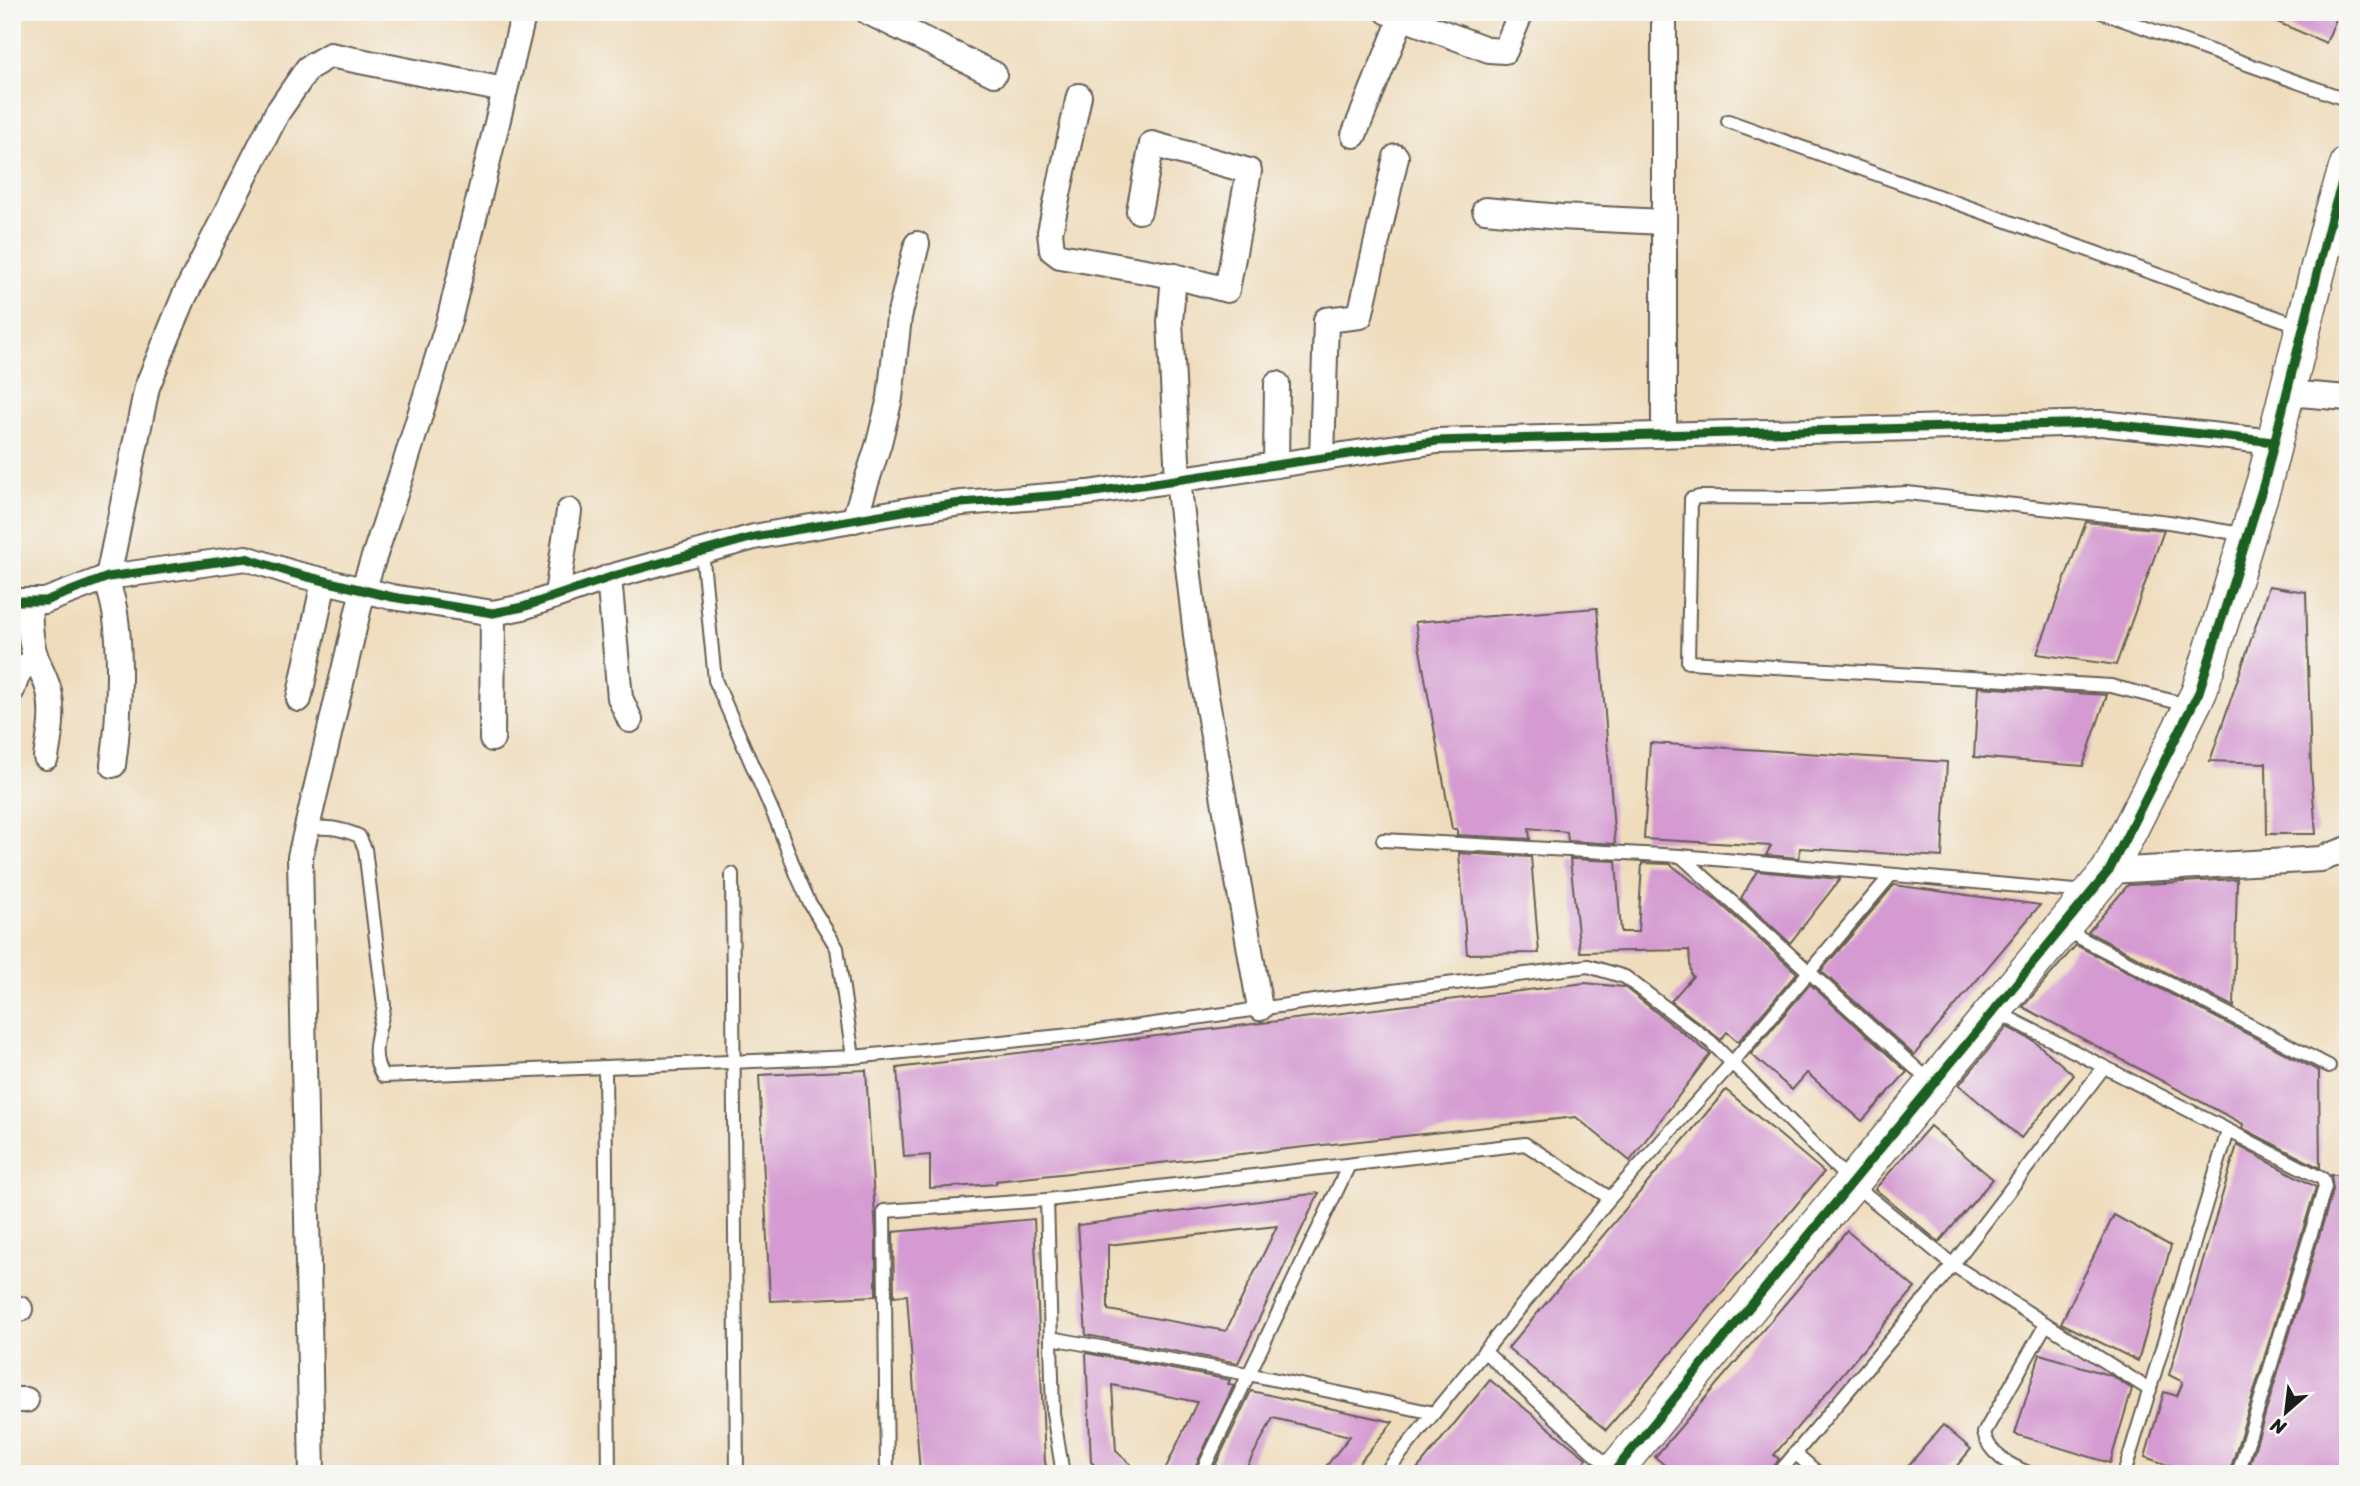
<svg xmlns="http://www.w3.org/2000/svg" width="2360" height="1486" viewBox="0 0 2360 1486" font-family="Sriracha,sans-serif">
  <style>
    .building { fill: #d49ad1; fill-rule: evenodd }
    .lines { fill: none; stroke-linecap: round; stroke-linejoin: round }
    .lane-casing { stroke: #665f54; stroke-width: 16 }
    .street-casing { stroke: #665f54; stroke-width: 28 }
    .secondary-casing { stroke: #665f54; stroke-width: 38 }
    .lane { stroke: #fff; stroke-width: 12 }
    .street { stroke: #fff; stroke-width: 24 }
    .secondary { stroke: #fff; stroke-width: 35 }
    .cycleway-casing { stroke: #f6f6f2; stroke-width: 13 }
    .cycleway { stroke: #1b5e20; stroke-width: 9 }
  </style>
  <rect width="100%" height="100%" fill="#f6f6f2"/>
  <filter id="ink" filterUnits="userSpaceOnUse"><feTurbulence type="fractalNoise" baseFrequency=".0143" numOctaves="2"/><feDisplacementMap in="SourceGraphic" scale="14" xChannelSelector="R" yChannelSelector="G"/><feConvolveMatrix kernelMatrix="1 2 1 2 8 2 1 2 1" color-interpolation-filters="sRGB"/></filter>
  <filter id="wash" filterUnits="userSpaceOnUse"><feTurbulence type="fractalNoise" baseFrequency=".00686" numOctaves="4" result="noise"/><feDisplacementMap in="SourceGraphic" scale="28" xChannelSelector="R" yChannelSelector="G"/><feGaussianBlur stdDeviation="1.57" result="paint"/><feColorMatrix in="noise" values="0 0 0 0 0 0 0 0 0 0 0 0 0 0 0 0 0 1.4 0 .05"/><feComposite in="paint" operator="in"/></filter>
  <g filter="url(#wash)">
    <rect width="100%" height="100%" fill="#efdcbc"/>
    <g id="blocks">
      <g class="building">
        <path d="M2254 12H2339L2326 43Z"/>
        <path d="M2086 522 2164 530 2116 665 2037 654Z"/>
        <path d="M2269 586 2306 592 2311 769 2316 834H2267L2266 763 2210 761Z"/>
        <path d="M1597 608 1615 844 1568 841 1567 832 1529 828 1530 839 1457 835V829H1452L1415 622Z"/>
        <path d="M1978 687 2107 695 2083 766 1974 757Z"/>
        <path d="M1650 743 1947 762 1942 857 1800 848 1799 858 1766 855 1771 846 1644 839Z"/>
        <path d="M1459 853 1531 857 1539 953 1467 954Z"/>
        <path d="M1570 859 1616 861 1621 932H1638L1642 863 1670 864 1714 898 1797 973 1738 1042 1727 1032 1721 1040 1671 1001 1693 976 1691 975 1689 950 1580 952Z"/>
        <path d="M1757 871 1840 879 1790 943 1741 898Z"/>
        <path d="M2237 879 2234 1007 2088 932 2128 885Z"/>
        <path d="M1894 885 2040 905 1914 1055 1821 971Z"/>
        <path d="M2076 945 2319 1071 2320 1168 2242 1128 2243 1124 2023 1007Z"/>
        <path d="M1585 983 1624 987 1710 1054 1630 1161 1576 1117 996 1181V1184L950 1187 930 1188V1155L904 1157 897 1068Z"/>
        <path d="M1810 984 1907 1072 1862 1121 1807 1073 1792 1090 1751 1054Z"/>
        <path d="M2007 1027 2034 1041 2074 1075 2021 1138 1959 1085Z"/>
        <path d="M866 1070 876 1234V1296L770 1301 759 1075Z"/>
        <path d="M1726 1090 1824 1172 1606 1430 1508 1348Z"/>
        <path d="M1930 1126 1993 1179 1939 1242 1875 1189Z"/>
        <path d="M2237 1145 2316 1187 2229 1474H2193L2145 1457 2164 1392 2177 1396 2183 1382 2169 1375Z"/>
        <path d="M2331 1175H2348V1474H2247L2333 1190Z"/>
        <path d="M1319 1193 1238 1363 1086 1335 1078 1225ZM1277 1226 1226 1331 1108 1310V1245Z"/>
        <path d="M2114 1215 2171 1246 2138 1361 2061 1323Z"/>
        <path d="M1034 1219 1045 1462 1048 1474H920L907 1295 894 1296 893 1232Z"/>
        <path d="M1847 1231 1915 1288 1774 1455 1779 1459 1769 1474H1675L1655 1457Z"/>
        <path d="M1086 1353 1230 1380 1228 1384 1234 1385 1192 1474H1163L1197 1402 1112 1385 1116 1451 1142 1474H1104L1091 1462Z"/>
        <path d="M2040 1354 2112 1376 2132 1389 2110 1463 2015 1434Z"/>
        <path d="M1490 1380 1587 1459 1574 1474H1413Z"/>
        <path d="M1251 1391 1393 1422 1350 1474H1320L1350 1436 1273 1418 1243 1474H1211Z"/>
        <path d="M1943 1425 1971 1449 1950 1474H1901Z"/>
      </g>
    </g>
  </g>
  <g filter="url(#ink)">
    <use href="#blocks" fill-opacity="0" stroke="#665f54" stroke-width="2"/>
    <g class="lines">
      <defs>
        <g id="lane">
          <path d="M2101 12 2348 100"/>
          <path d="M1728 121 2303 327"/>
          <path d="M702 551 715 680 777 822 797 875 809 902 837 948 853 1057"/>
          <path d="M2188 705 2111 686 1688 662 1691 499 1699 497 1810 498 1907 493 2169 522 2247 535"/>
          <path d="M307 829C327 826 340 828 359 836L365 849 384 1006C380 1031 368 1054 383 1076L853 1057 1090 1033 1322 1000 1588 966 1625 977 1711 1042 1852 1183 1953 1265 2150 1390"/>
          <path d="M1383 840 1681 856 2087 892"/>
          <path d="M1681 856 1933 1084"/>
          <path d="M732 874 737 1474"/>
          <path d="M2065 930 2329 1066"/>
          <path d="M1997 1012 2323 1179 2325 1187 2238 1474"/>
          <path d="M605 1068 609 1474"/>
          <path d="M1047 1200 1053 1413 1063 1474"/>
          <path d="M1051 1338 1248 1374 1434 1413"/>
          <path d="M1484 1351 1611 1469"/>
          <path d="M1795 1453 1819 1474"/>
          <path d="M887 1474 884 1211 1047 1200 1525 1144 1610 1198"/>
          <path d="M1201 1474 1349 1165"/>
          <path d="M1384 1474 1610 1198 1732 1063 1891 875"/>
          <path d="M1778 1474 1937 1285 2104 1067"/>
          <path d="M2031 1474C2011 1466 1989 1455 1984 1433L2046 1324"/>
          <path d="M2124 1474 2228 1131"/>
        </g>
        <g id="street">
          <path d="M868 12 994 74"/>
          <path d="M1388 12 1489 50 1505 51 1521 12"/>
          <path d="M1664 12V434"/>
          <path d="M1079 96 1050 232 1052 250 1060 256 1174 276 1227 290 1249 171 1152 144 1139 211"/>
          <path d="M1354 135 1402 17"/>
          <path d="M1485 210 1560 217 1664 222"/>
          <path d="M1174 276 1170 322 1178 480 1197 644 1260 1008"/>
          <path d="M2287 393 2348 398"/>
          <path d="M1322 458 1326 320 1360 316 1396 157"/>
          <path d="M1276 465 1277 384"/>
          <path d="M854 520 879 443 890 398 899 317 917 244"/>
          <path d="M108 577 147 387 184 297 277 113 308 68 330 55 504 90"/>
          <path d="M609 577 620 698 630 720"/>
          <path d="M104 578C126 614 119 723 113 765"/>
          <path d="M557 595 569 511"/>
          <path d="M12 601H45L108 577 246 558 292 573 392 597 493 613 523 607 617 575 754 537 909 510 962 503 1088 493 1437 441 2101 423 2274 442"/>
          <path d="M29 601C30 619 29 638 35 655 39 668 46 679 49 691 54 713 50 735 46 757"/>
          <path d="M12 690C19 672 18 665 38 663"/>
          <path d="M299 699 324 581"/>
          <path d="M492 739 493 613"/>
          <path d="M2109 871 2321 859 2348 849"/>
          <path d="M12 1309H20"/>
          <path d="M12 1400H26"/>
          <path d="M312 1474 300 857 363 590 404 467 450 317 524 12"/>
        </g>
        <path id="secondary" d="M1612 1474 2109 871 2199 692 2264 483 2331 218 2348 164"/>
      </defs>
      <use href="#lane" class="lane-casing"/>
      <use href="#street" class="street-casing"/>
      <use href="#secondary" class="secondary-casing"/>
      <use href="#lane" class="lane"/>
      <use href="#street" class="street"/>
      <use href="#secondary" class="secondary"/>
      <defs>
        <g id="cycleway">
          <path d="M12 601H45L108 577 246 558 292 573 392 597 493 613 523 607 617 575 754 537 909 510 962 503 1088 493 1437 441 2101 423 2274 442"/>
          <path d="M1612 1474 2109 871 2199 692 2264 483 2331 218 2348 164"/>
        </g>
      </defs>
      <use href="#cycleway" class="cycleway-casing"/>
      <use href="#cycleway" class="cycleway"/>
    </g>
  </g>
  <rect width="2360" height="1486" fill="none" stroke="#f6f6f2" stroke-width="42"/>
  <g transform="translate(2286 1412) rotate(208)" stroke="#f6f6f2" stroke-width="5" paint-order="stroke">
  <path d="M0-5L12 26L0 18L-12 26Z" fill="#1c1c1c"/>
  <text y="-10" font-size="19" font-weight="bold" text-anchor="middle" fill="#1c1c1c">N</text>
  </g>
</svg>
